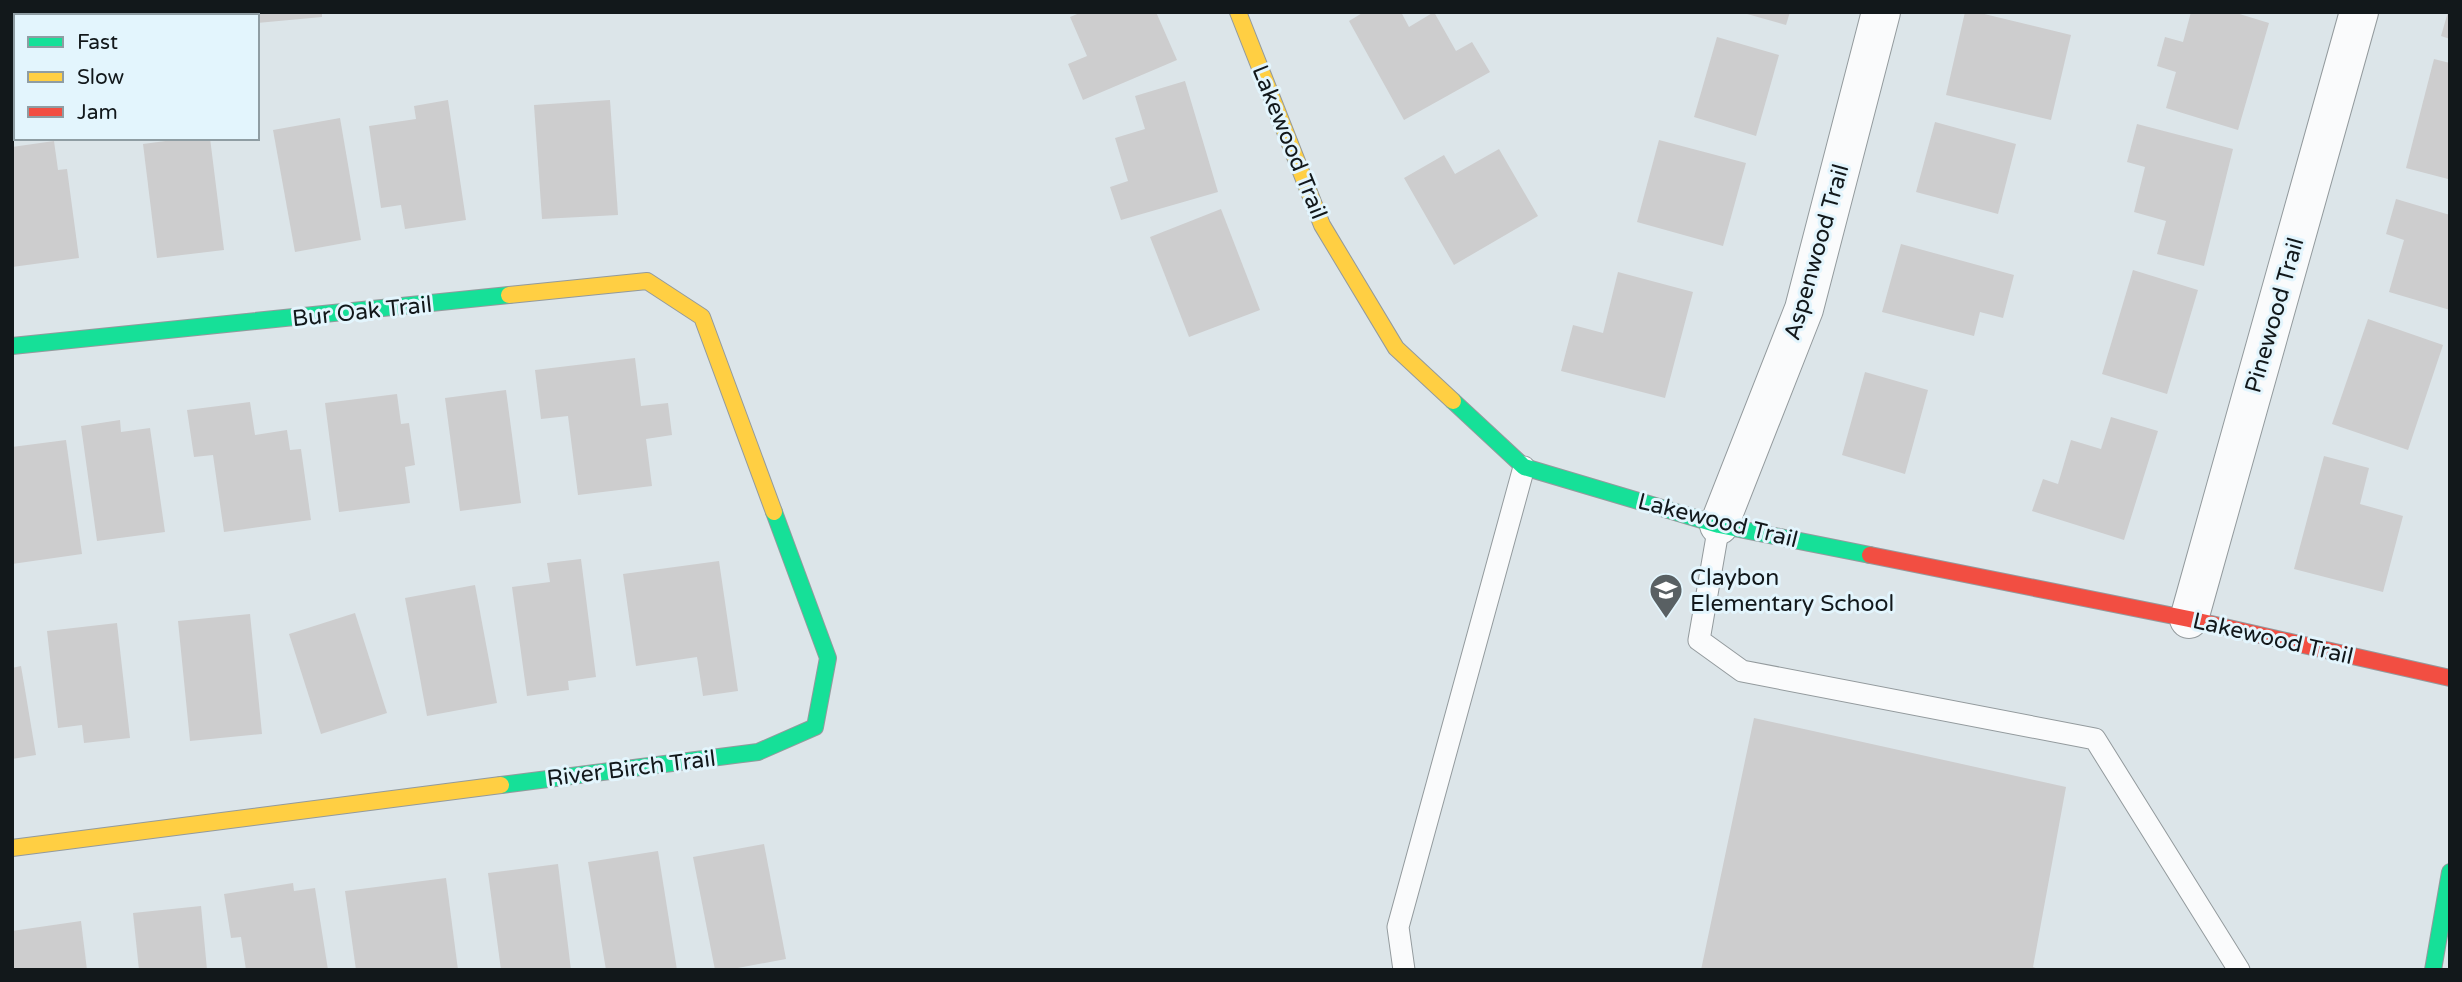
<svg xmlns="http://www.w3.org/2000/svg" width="2462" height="982" viewBox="0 0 2462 982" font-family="'Varela Round',sans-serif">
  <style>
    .building { fill: #cdcdce }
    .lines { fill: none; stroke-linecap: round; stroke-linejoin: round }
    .lane-casing { stroke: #939a9d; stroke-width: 23 }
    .street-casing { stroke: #939a9d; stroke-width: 40 }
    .fast-casing { stroke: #939a9d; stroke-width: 18 }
    .slow-casing { stroke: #939a9d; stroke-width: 18 }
    .jam-casing { stroke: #939a9d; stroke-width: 18 }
    .lane { stroke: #fafbfc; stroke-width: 21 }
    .street { stroke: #fafbfc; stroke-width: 38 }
    .fast { stroke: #16e098; stroke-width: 16 }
    .slow { stroke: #ffcf43; stroke-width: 16 }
    .jam { stroke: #f24e42; stroke-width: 16 }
    .labels { text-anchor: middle; stroke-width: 6; stroke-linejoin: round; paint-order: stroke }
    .street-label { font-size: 23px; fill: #12181b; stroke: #e3f5fd }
    .poi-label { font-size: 23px; fill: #12181b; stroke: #e3f5fd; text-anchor: start }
  </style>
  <rect width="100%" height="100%" fill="#dce5e9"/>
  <g class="building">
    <path d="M12 12H34V16H16V51L12 52Z"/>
    <path d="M48 12H133V16H49Z"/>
    <path d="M150 12H233L234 16H151Z"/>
    <path d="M255 12H322V17L257 23V16H255Z"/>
    <path d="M1082 12H1156L1177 60 1083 100 1068 64 1087 56 1070 17Z"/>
    <path d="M1364 12H1401L1409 27 1434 12 1456 51 1472 42 1490 72 1404 120 1349 21Z"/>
    <path d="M1740 12H1790L1786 25Z"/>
    <path d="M1965 12H1976L2071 35 2051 120 1946 95Z"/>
    <path d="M2191 12H2233L2269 23 2238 130 2166 108 2176 72 2157 66 2165 37 2183 42Z"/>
    <path d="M2448 12H2450V39L2441 36Z"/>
    <path d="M1717 37 1779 55 1756 136 1694 117Z"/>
    <path d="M2434 59 2450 63 2448 179 2406 168Z"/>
    <path d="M1185 81 1218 192 1121 220 1110 187 1128 181 1115 138 1145 129 1135 96Z"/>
    <path d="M448 100 466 220 405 229 401 205 381 208 369 126 416 119 414 106Z"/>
    <path d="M610 100 618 215 542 219 534 105Z"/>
    <path d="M340 118 361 240 295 252 273 130Z"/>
    <path d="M1935 122 2016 144 1998 214 1916 192Z"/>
    <path d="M2137 124 2233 149 2204 266 2157 254 2166 221 2134 212 2145 167 2127 162Z"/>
    <path d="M188 138H210L224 250 157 258 143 144Z"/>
    <path d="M1659 140 1746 163 1723 246 1637 222Z"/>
    <path d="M54 141 58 170 67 169 79 258 12 267V147Z"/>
    <path d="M1499 149 1538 216 1454 265 1404 178 1444 155 1455 174Z"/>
    <path d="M2396 199 2450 215V310L2389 292 2404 240 2386 234Z"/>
    <path d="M1221 209 1260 310 1189 337 1150 237Z"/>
    <path d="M1901 244 2014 275 2003 318 1980 312 1974 336 1882 312Z"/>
    <path d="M2133 270 2198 290 2167 394 2102 374Z"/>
    <path d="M1618 272 1693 292 1665 398 1561 371 1573 325 1603 333Z"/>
    <path d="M2368 319 2443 345 2408 450 2332 424Z"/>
    <path d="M635 358 641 406 668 403 672 435 646 439 652 486 578 495 568 416 541 419 535 370Z"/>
    <path d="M1865 372 1928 390 1905 474 1842 455Z"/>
    <path d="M506 390 521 503 460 511 445 398Z"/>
    <path d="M397 394 401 424 409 423 415 465 405 467 410 503 339 512 325 403Z"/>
    <path d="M250 402 255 435 287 430 290 450 301 449 311 520 224 532 213 455 194 457 187 410Z"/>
    <path d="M2111 417 2158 431 2124 540 2032 511 2043 479 2058 484 2071 440 2101 449Z"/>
    <path d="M120 420 121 432 150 428 165 532 97 541 81 426Z"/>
    <path d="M66 440 82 554 12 564V447Z"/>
    <path d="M2324 456 2369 468 2360 504 2403 516 2383 592 2294 569Z"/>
    <path d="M581 559 596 677 568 681 569 690 527 696 512 587 550 582 547 563Z"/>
    <path d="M719 561 738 691 703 696 697 657 636 666 623 574Z"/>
    <path d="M475 585 497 703 427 716 405 598Z"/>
    <path d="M355 613 387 713 321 734 289 634Z"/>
    <path d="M250 614 262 734 190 741 178 621Z"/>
    <path d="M117 623 130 738 84 743 82 725 58 728 47 631Z"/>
    <path d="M21 666 36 755 12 759V668Z"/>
    <path d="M1754 718 2066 787 2033 967 2040 970H1701Z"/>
    <path d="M764 844 786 959 727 970H715L693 857Z"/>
    <path d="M658 851 677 970H606L588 862Z"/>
    <path d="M558 864 571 970H501L488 873Z"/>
    <path d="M446 878 458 970H356L345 891Z"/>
    <path d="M293 883 294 891 315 888 328 970H246L241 937 231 938 224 894Z"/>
    <path d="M201 906 207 970H139L133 913Z"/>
    <path d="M81 921 87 970H13L12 931Z"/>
  </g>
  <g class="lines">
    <defs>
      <g id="lane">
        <path d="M1719 525 1699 640 1742 671 2095 739 2239 970"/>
        <path d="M1404 970 1398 927 1524 467"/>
      </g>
      <g id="street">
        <path d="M1719 525 1804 309 1881 12"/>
        <path d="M2189 619 2359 12"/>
      </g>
      <g id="fast">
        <path d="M12 346 509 295"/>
        <path d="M1453 401 1524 467 1719 525 1870 555"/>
        <path d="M501 785 758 752 815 727 828 658 774 512"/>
        <path d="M2433 970 2450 872"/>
      </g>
      <g id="slow">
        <path d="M1238 12 1322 225 1396 348 1453 401"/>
        <path d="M509 295 647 281 702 317 774 512"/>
        <path d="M12 848 501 785"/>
      </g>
      <path id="jam" d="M1870 555 2189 619 2450 678"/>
    </defs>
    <use href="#lane" class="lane-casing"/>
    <use href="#street" class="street-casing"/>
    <use href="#fast" class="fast-casing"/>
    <use href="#slow" class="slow-casing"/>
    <use href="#jam" class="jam-casing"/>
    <use href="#lane" class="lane"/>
    <use href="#street" class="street"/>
    <use href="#fast" class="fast"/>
    <use href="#slow" class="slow"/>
    <use href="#jam" class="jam"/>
  </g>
  <defs>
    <symbol id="school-pin" viewBox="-11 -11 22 30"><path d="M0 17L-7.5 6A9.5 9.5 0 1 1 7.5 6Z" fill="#596063" stroke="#e3f5fd"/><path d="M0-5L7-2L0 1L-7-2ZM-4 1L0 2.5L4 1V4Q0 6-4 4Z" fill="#fff"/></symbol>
  </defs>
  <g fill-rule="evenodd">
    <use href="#school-pin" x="1647" y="571" width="38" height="52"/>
  </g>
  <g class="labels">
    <g class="street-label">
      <text transform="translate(1290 142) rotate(68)" y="8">Lakewood Trail</text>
      <text transform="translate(1816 252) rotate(-74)" y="8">Aspenwood Trail</text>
      <text transform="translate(362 311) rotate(-6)" y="8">Bur Oak Trail</text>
      <text transform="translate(2274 315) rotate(-74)" y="8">Pinewood Trail</text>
      <text transform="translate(1718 520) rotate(14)" y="8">Lakewood Trail</text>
      <text transform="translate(2273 638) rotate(13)" y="8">Lakewood Trail</text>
      <text transform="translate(631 768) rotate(-7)" y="8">River Birch Trail</text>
    </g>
    <g class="poi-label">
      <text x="1690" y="585">Claybon<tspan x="1690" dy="26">Elementary School</tspan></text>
    </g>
  </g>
  <rect width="2462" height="982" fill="none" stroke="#12181b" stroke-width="28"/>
  <rect x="14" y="14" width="245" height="126" fill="#e3f5fd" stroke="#8f9da3" stroke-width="2"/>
  <rect x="28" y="37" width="35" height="10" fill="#16e098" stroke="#8f9da3" stroke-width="2"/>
  <text x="77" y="49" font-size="21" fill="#12181b">Fast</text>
  <rect x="28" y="72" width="35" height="10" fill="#ffcf43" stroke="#8f9da3" stroke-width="2"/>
  <text x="77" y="84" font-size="21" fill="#12181b">Slow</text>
  <rect x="28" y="107" width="35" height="10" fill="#f24e42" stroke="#8f9da3" stroke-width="2"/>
  <text x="77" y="119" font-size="21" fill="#12181b">Jam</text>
</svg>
